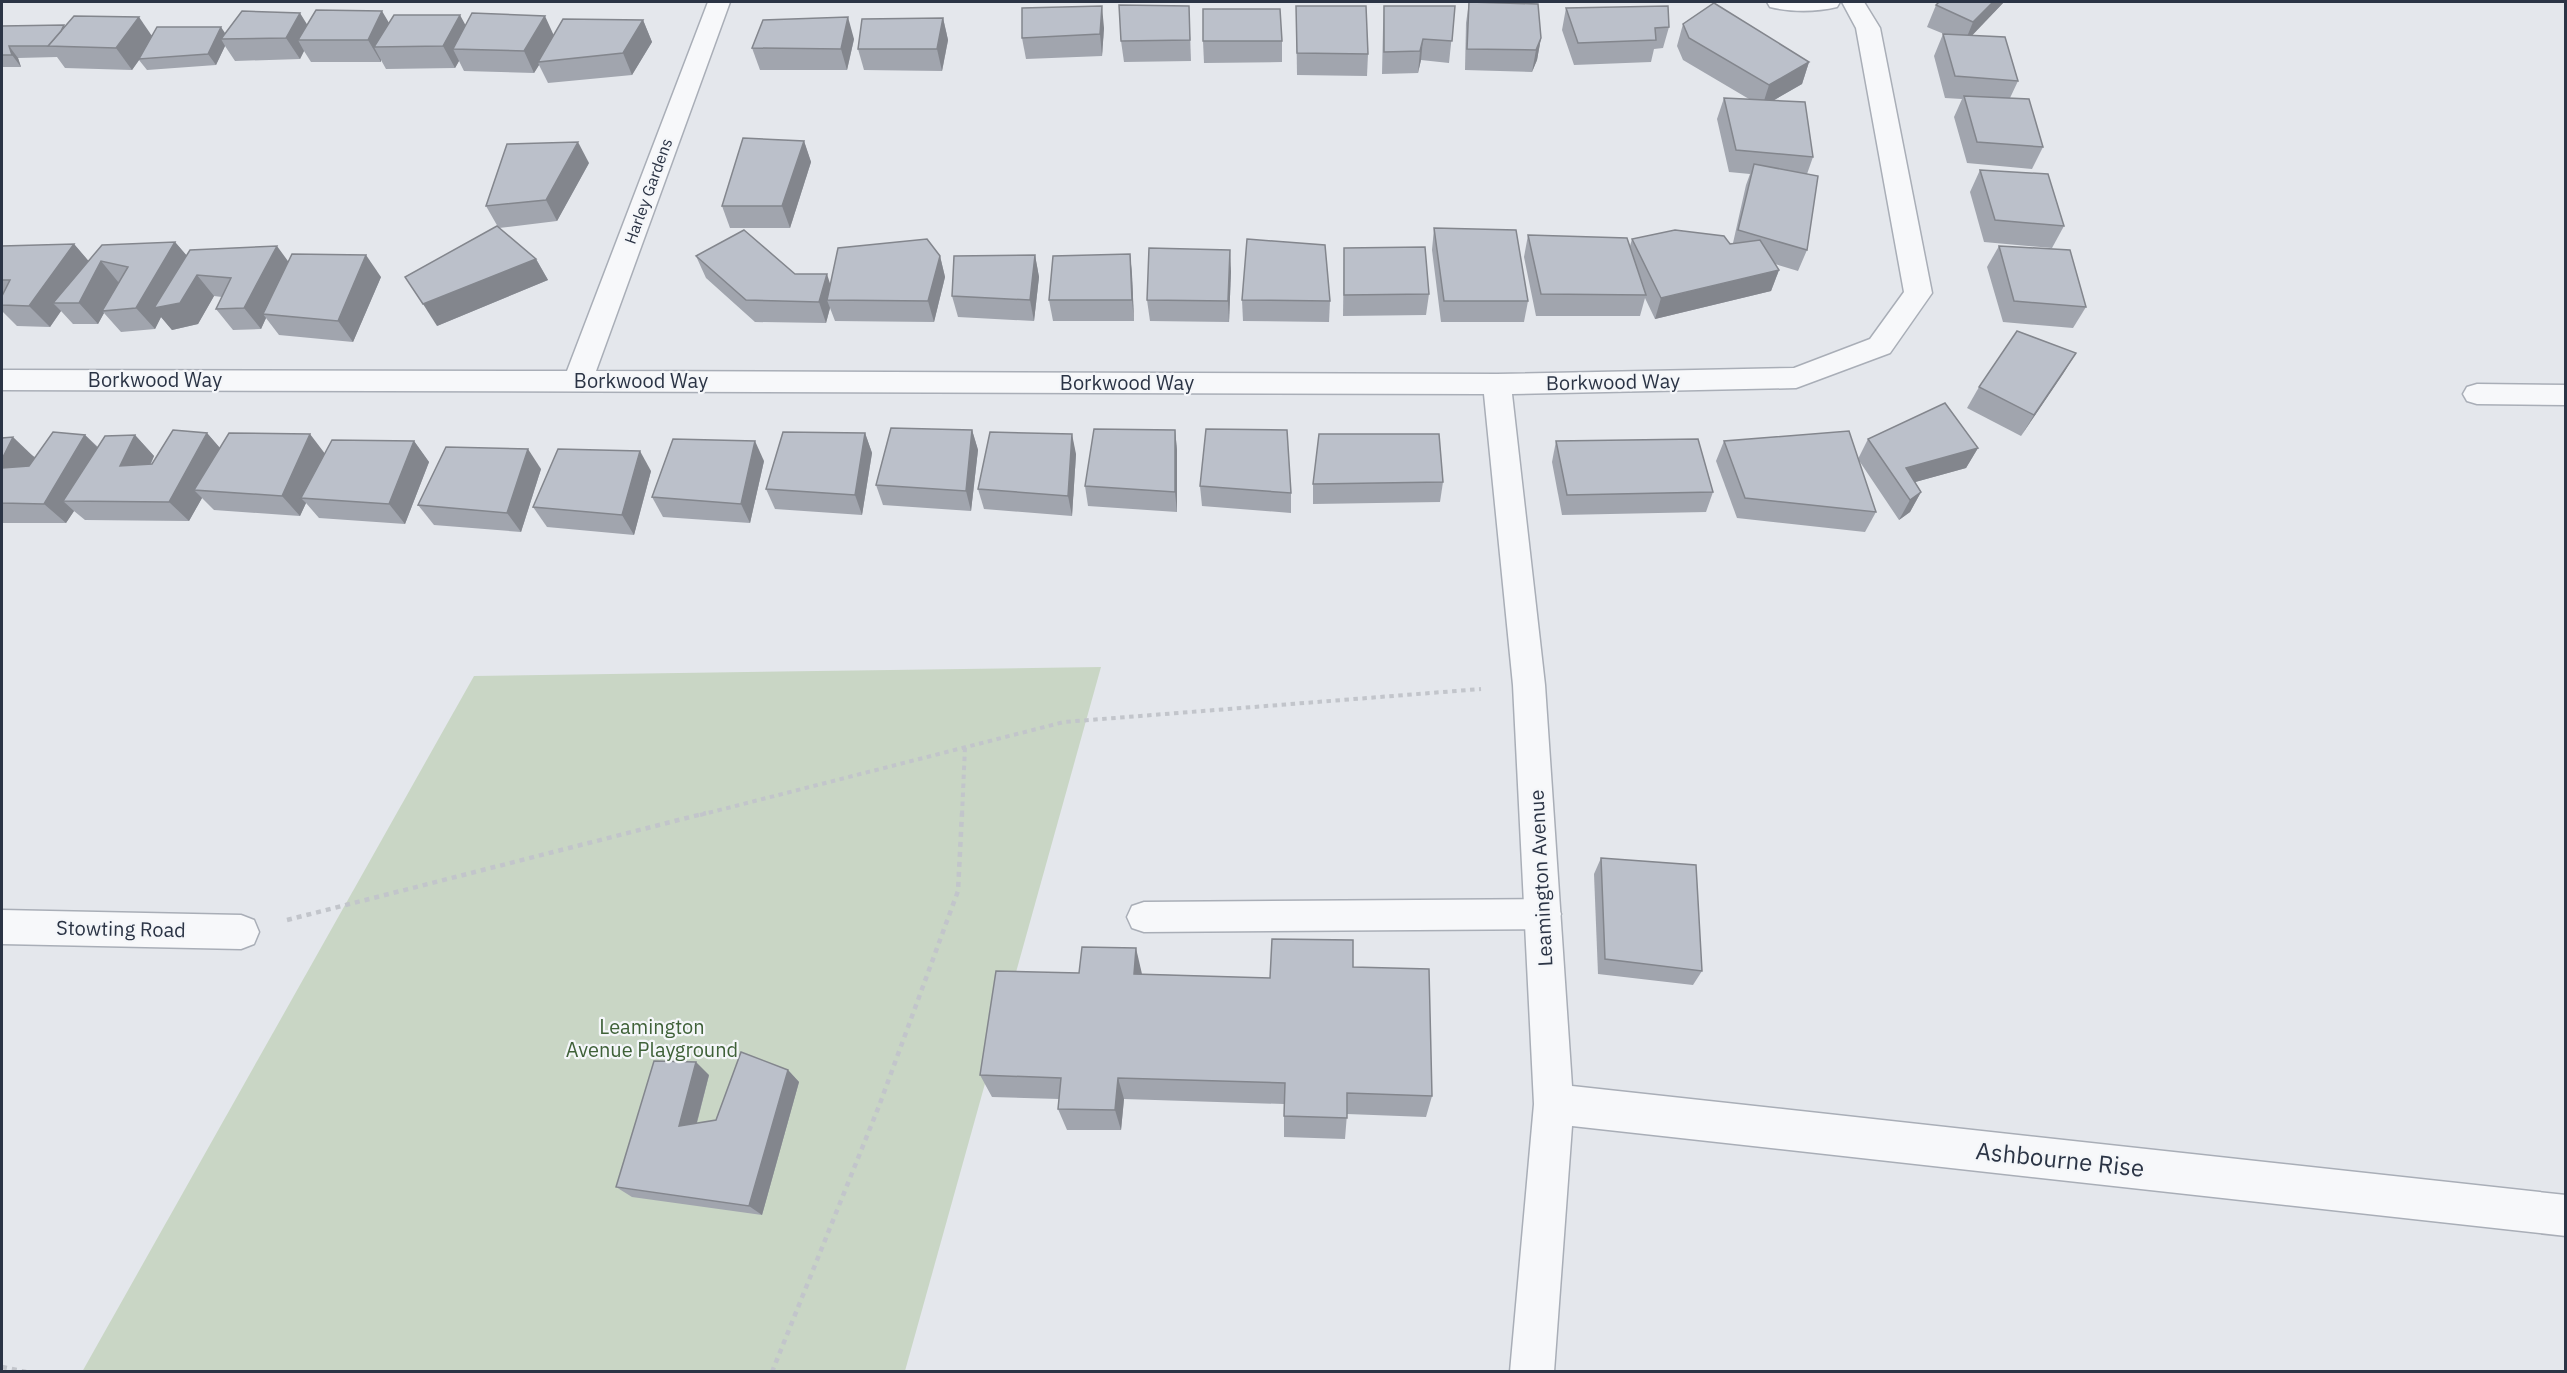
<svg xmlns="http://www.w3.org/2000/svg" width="2567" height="1373" viewBox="0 0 2567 1373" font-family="'IBM Plex Sans',sans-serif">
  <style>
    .green { fill: #c9d6c5 }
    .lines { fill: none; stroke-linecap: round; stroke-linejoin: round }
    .service-casing { stroke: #a9aeb7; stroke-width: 3 }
    .minor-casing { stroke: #a9aeb7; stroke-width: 3 }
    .path-far1 { stroke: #c2c5cb; stroke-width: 4; stroke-dasharray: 4.5 4.5; stroke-linecap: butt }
    .path { stroke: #c2c5cb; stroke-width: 4.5; stroke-dasharray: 5 5; stroke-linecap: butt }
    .service { fill: #f7f8fa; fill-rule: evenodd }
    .minor { fill: #f7f8fa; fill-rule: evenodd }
    .wall { fill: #a1a5ae }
    .shaded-wall { fill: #83868d }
    .building { fill: #bbc0ca; stroke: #83868d; stroke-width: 1.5 }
    .labels { text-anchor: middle; stroke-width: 4.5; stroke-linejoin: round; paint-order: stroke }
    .far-street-label { font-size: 16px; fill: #2b3445; stroke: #f4f6f9 }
    .street-label { font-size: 20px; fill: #2b3445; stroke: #f4f6f9 }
    .park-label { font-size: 20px; fill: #3f6138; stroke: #f4f6f9 }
    .near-street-label { font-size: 24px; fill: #2b3445; stroke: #f4f6f9 }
  </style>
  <rect width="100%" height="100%" fill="#e4e7ec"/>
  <path class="green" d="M1101 667 905 1371 82 1372 474 676Z"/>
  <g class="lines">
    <defs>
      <path id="service" d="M1544 899 1556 903 1561 914 1556 925 1544 929 1144 932 1132 928 1127 917 1132 906 1144 902Z"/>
      <g id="minor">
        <path d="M708 2H730L596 371 1497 374 1794 368 1870 339 1904 292 1856 28 1842 2H1864L1880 28 1932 293 1890 353 1796 388 1512 394 1545 685 1572 1086 2566 1195V1236L1572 1126 1554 1372H1510L1534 1104 1513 685 1484 394 2 390V370L567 371Z"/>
        <path d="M1767 2H1840L1837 7C1816 12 1791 12 1770 7Z"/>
        <path d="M2477 384 2566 385V405L2477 404 2467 401 2463 394 2467 387Z"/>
        <path d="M2 910 241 915 254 920 259 932 254 944 241 949 2 944Z"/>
      </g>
    </defs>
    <use href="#service" class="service-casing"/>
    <use href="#minor" class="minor-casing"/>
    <g class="path-far1">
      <path d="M700 815 1064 722 1481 689"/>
      <path d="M962 815 965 747"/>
    </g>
    <g class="path">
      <path d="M287 920 706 813"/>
      <path d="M2 1367 26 1372"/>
      <path d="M772 1372 879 1106 958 891 962 813"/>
    </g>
    <use href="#service" class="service"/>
    <use href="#minor" class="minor"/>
  </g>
  <g class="wall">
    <path d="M1469 2 1541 38 1537 60 1532 72 1465 70 1466 23Z"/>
    <path d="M1939 2H2004L1971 36 2018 81 2010 98 2043 147 2032 169 1967 163 1954 117 1962 99 1945 98 1934 56 1943 34H1944L1927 27 1936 5Z"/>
    <path d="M1189 6 1191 61 1124 62 1121 41Z"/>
    <path d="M1296 6 1368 54 1367 76 1297 75Z"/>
    <path d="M1384 6H1455L1449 63 1421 60 1418 73 1382 74 1383 28Z"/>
    <path d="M1566 8 1669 27 1663 48 1654 49 1651 62 1574 65 1562 30Z"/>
    <path d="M943 18 948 40 942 71 864 70 858 49Z"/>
    <path d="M643 20 652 42 632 75 548 83 539 65 534 73 464 71 459 61 455 68 386 69 381 60V62H311L304 51 300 59 235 61 225 46 216 65 147 70 139 60 132 70 65 68 57 57 18 58 21 67H2V26L64 25 65 26 152 35 225 33 307 25 389 23 465 25 553 35Z"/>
    <path d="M1683 24 1809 62 1802 84 1774 100 1813 157 1807 174V250L1798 271 1775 264 1779 270 1771 291 1655 319 1645 298 1640 316H1536L1524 257 1528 235 1630 246 1632 239 1733 243 1746 185 1750 174 1729 172 1717 119 1724 98 1749 99 1683 60 1677 46Z"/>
    <path d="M1104 28 1102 56 1026 59 1022 38Z"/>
    <path d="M854 39 847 70H760L752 48Z"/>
    <path d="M1203 41H1282V62L1204 63Z"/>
    <path d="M804 141 811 162 790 228H730L722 206Z"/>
    <path d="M589 163 557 221 499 228 536 259 548 280 437 326 498 227 486 206Z"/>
    <path d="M1980 170 2064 226 2052 248 1984 242 1970 192Z"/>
    <path d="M1434 228 1528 301 1524 322H1441L1432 250Z"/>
    <path d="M175 242 187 256 289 262 381 277 353 342 279 335 266 318 261 329 233 330 216 309 222 297 214 296 198 324 172 330 161 317 155 329 121 332 104 313 98 324H73L61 311 50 327 17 326 2 311V246L74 244 88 261Z"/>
    <path d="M1999 246 2086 307 2073 328 2003 322 1987 267Z"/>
    <path d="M1344 248 1429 294 1426 315 1343 316Z"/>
    <path d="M1130 254 1132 275 1134 321H1053L1049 300Z"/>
    <path d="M1035 255 1039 277 1034 321 958 317 952 296Z"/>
    <path d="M696 256 795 274 830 285 940 256 945 277 934 322 835 321 830 308 826 323 755 322 706 278Z"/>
    <path d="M1231 271 1229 322 1150 321 1147 300Z"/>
    <path d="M1242 300 1330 301 1329 322 1243 321Z"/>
    <path d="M2076 353 2021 436 1967 408 1979 387Z"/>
    <path d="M972 430 978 450 971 511 883 505 876 485Z"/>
    <path d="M1175 430 1177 450V512L1088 506 1085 486Z"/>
    <path d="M207 433 220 448 325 453 414 441 429 462 405 524 319 518 306 503 300 516 214 510 202 498 189 521 85 520 74 511 66 523H2V438L35 457 85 435 98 447 135 435 154 456 151 464Z"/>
    <path d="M865 433 872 453 862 515 775 509 766 489Z"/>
    <path d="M1868 439 1978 448 1966 468 1915 482 1921 492 1910 512 1899 520 1858 459Z"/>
    <path d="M1556 441 1713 492 1706 512 1562 515 1552 462Z"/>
    <path d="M1724 441 1876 512 1865 532 1737 518 1716 461Z"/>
    <path d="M1076 454 1072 516 984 509 978 489Z"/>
    <path d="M764 461 750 523 663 517 652 497Z"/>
    <path d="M541 469 521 532 434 525 418 505Z"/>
    <path d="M651 471 634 535 547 527 533 507Z"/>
    <path d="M1443 482 1440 502 1313 504V484Z"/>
    <path d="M1200 486 1291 493V513L1202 506Z"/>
    <path d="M1601 858 1702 971 1693 985 1598 974 1594 874Z"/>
    <path d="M1353 967 1432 1096 1426 1117 1347 1114 1345 1139 1284 1137V1104L1124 1099 1121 1130H1067L1058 1109 1059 1099 992 1097 980 1075 1142 974 1270 978Z"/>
    <path d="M788 1070 799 1082 762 1215 632 1197 616 1187 709 1075 697 1123 716 1120Z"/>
  </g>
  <g class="shaded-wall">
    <path d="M1993 2H2004L1964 44 1973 22Z"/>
    <path d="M1102 6 1104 28 1102 56 1100 34Z"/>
    <path d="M382 11 395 33 374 47 381 60V62L368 40Z"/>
    <path d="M300 13 313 34 298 40 304 51 300 59 286 38Z"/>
    <path d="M460 15 472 37 453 49 459 61 455 68 443 46Z"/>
    <path d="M545 16 555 38 538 62 539 65 534 73 524 51Z"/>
    <path d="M139 17 154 39 132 70 116 48Z"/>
    <path d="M848 17 854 39 847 70 841 49Z"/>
    <path d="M943 18 948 40 942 71 937 49Z"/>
    <path d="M643 20 652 42 632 75 623 53Z"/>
    <path d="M221 27 229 39H221L225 46 216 65 208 54Z"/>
    <path d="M1541 38 1537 60 1532 72 1536 50Z"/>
    <path d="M1423 39 1421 60 1418 73 1420 51Z"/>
    <path d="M9 46 18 58 21 67 12 55Z"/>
    <path d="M1809 62 1802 84 1762 107 1769 85Z"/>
    <path d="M804 141 811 162 790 228 782 206Z"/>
    <path d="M578 142 589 163 557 221 546 200Z"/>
    <path d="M175 242 193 263 197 275 214 296 198 324 172 330 161 317 155 329 136 308Z"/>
    <path d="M74 244 93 266 53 303 61 311 50 327 29 306Z"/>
    <path d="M277 246 293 268 263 314 266 318 261 329 244 308Z"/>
    <path d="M1230 250 1231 271 1229 322 1228 301Z"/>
    <path d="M1130 254 1132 275 1134 321 1132 300Z"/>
    <path d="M366 255 381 277 353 342 338 321Z"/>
    <path d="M1035 255 1039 277 1034 321 1030 300Z"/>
    <path d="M940 256 945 277 934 322 928 301Z"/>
    <path d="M536 259 548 280 437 326 423 304Z"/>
    <path d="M101 261 119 283 102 311 104 313 98 324 79 303Z"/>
    <path d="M1779 270 1771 291 1655 319 1661 298Z"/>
    <path d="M827 274 834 296 827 300 830 308 826 323 819 302Z"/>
    <path d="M2076 353 2063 374 2021 436 2034 415Z"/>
    <path d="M972 430 978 450 971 511 966 491Z"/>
    <path d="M1175 430 1177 450V512L1175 492Z"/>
    <path d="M207 433 225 454 194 490 202 498 189 521 169 502Z"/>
    <path d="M865 433 872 453 862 515 855 495Z"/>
    <path d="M310 434 326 455 301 498 306 503 300 516 282 496Z"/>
    <path d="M1072 434 1076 454 1072 516 1068 496Z"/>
    <path d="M85 435 106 456 63 501 74 511 66 523 44 504Z"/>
    <path d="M135 435 154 456 140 486 120 466Z"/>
    <path d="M13 437 35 458 19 488 2 473V459Z"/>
    <path d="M414 441 429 462 405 524 389 504Z"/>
    <path d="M755 441 764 461 750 523 741 504Z"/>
    <path d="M1978 448 1966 468 1901 486 1906 468Z"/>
    <path d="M528 449 541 469 521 532 507 513Z"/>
    <path d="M640 451 651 471 634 535 622 515Z"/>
    <path d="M1921 492 1910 512 1899 520 1910 500Z"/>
    <path d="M1136 948 1142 974 1140 999 1134 974Z"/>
    <path d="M696 1062 709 1075 693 1137 679 1126Z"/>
    <path d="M788 1070 799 1082 762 1215 749 1206Z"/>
    <path d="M1118 1078 1124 1099 1121 1130 1115 1110Z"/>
  </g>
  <g class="building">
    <path d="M1469 2 1538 4 1541 38 1536 50 1467 49Z"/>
    <path d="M1939 2H1993L1973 22 1936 5Z"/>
    <path d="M1714 3 1809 62 1769 85 1689 38 1683 24Z"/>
    <path d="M1119 5 1189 6 1190 40 1121 41Z"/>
    <path d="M1102 6 1100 34 1022 38V8Z"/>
    <path d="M1296 6H1366L1368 54 1297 53Z"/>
    <path d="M1384 6H1455L1452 41 1423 39 1420 51 1384 52Z"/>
    <path d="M1668 6 1669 27 1655 28 1656 40 1578 43 1566 8Z"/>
    <path d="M1203 9H1280L1282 41H1203Z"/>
    <path d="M316 10 382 11 368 40H298Z"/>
    <path d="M242 11 300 13 286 38 221 39Z"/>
    <path d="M472 13 545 16 524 51 453 49Z"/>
    <path d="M394 15H460L443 46 374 47Z"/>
    <path d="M74 16 139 17 116 48 48 46Z"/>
    <path d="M848 17 841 49 752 48 763 20Z"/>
    <path d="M943 18 937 49H858L862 19Z"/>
    <path d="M563 19 643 20 623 53 538 62Z"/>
    <path d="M64 25 61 31 48 46H9L12 55H2V26Z"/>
    <path d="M157 27H221L208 54 139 59Z"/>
    <path d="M1943 34 2005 37 2018 81 1955 76Z"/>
    <path d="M1964 96 2029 99 2043 147 1977 142Z"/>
    <path d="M1724 98 1805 102 1813 157 1736 150Z"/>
    <path d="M743 138 804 141 782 206H722Z"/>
    <path d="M578 142 546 200 486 206 507 144Z"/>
    <path d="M1754 164 1818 176 1807 250 1738 230Z"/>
    <path d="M1980 170 2048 174 2064 226 1995 220Z"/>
    <path d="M497 226 536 259 423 304 405 277Z"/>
    <path d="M1434 228 1516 230 1528 301H1444Z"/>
    <path d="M744 230 795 274H827L819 302 746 300 696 256Z"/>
    <path d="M1675 230 1724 236 1730 244 1760 240 1779 270 1661 298 1632 239Z"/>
    <path d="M1528 235 1627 238 1646 295 1541 294Z"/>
    <path d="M927 239 940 256 928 301 827 300 838 248Z"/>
    <path d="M1247 239 1325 245 1330 301 1242 300Z"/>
    <path d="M175 242 136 308 102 311 128 267 101 261 79 303H53L102 245Z"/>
    <path d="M74 244 29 306 2 305V296L10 280H2V246Z"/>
    <path d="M277 246 244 308 216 309 231 278 197 275 180 303 154 308 190 250Z"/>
    <path d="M1999 246 2070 250 2086 307 2014 301Z"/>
    <path d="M1425 247 1429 294 1344 295V248Z"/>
    <path d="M1149 248 1230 250 1228 301 1147 300Z"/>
    <path d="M292 254 366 255 338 321 263 314Z"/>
    <path d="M1130 254 1132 300H1049L1053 256Z"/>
    <path d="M1035 255 1030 300 952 296 954 256Z"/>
    <path d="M2017 331 2076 353 2034 415 1979 387Z"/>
    <path d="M1945 403 1978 448 1906 468 1921 492 1910 500 1868 439Z"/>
    <path d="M891 428 972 430 966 491 876 485Z"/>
    <path d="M1094 429 1175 430V492L1085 486Z"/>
    <path d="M1206 429 1287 430 1291 493 1200 486Z"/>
    <path d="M173 430 207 433 169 502 63 501 105 436 135 435 120 466 152 464Z"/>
    <path d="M1849 431 1876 512 1745 498 1724 441Z"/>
    <path d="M53 432 85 435 44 504 2 503V468L29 466Z"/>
    <path d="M783 432 865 433 855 495 766 489Z"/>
    <path d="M990 432 1072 434 1068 496 978 489Z"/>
    <path d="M229 433 310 434 282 496 194 490Z"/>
    <path d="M1319 434H1439L1443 482 1313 484Z"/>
    <path d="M13 437 2 459V438Z"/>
    <path d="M673 439 755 441 741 504 652 497Z"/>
    <path d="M1698 439 1713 492 1567 495 1556 441Z"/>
    <path d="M332 440 414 441 389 504 301 498Z"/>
    <path d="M446 447 528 449 507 513 418 505Z"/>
    <path d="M558 449 640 451 622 515 533 507Z"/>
    <path d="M1601 858 1696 865 1702 971 1605 959Z"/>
    <path d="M1272 939 1353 940V967L1429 969 1432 1096 1347 1093V1118L1284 1116 1285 1083 1118 1078 1115 1110 1058 1109 1061 1078 980 1075 996 971 1079 973 1082 947 1136 948 1134 974 1270 978Z"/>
    <path d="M741 1052 788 1070 749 1206 616 1187 654 1061 696 1062 679 1126 716 1120Z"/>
  </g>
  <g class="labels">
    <g class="far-street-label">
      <text transform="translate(648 191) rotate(-70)" y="6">Harley Gardens</text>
    </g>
    <g class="street-label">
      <text x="155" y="387">Borkwood Way</text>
      <text x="641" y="388">Borkwood Way</text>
      <text transform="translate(1613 382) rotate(-1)" y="7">Borkwood Way</text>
      <text x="1127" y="390">Borkwood Way</text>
      <text transform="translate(1541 878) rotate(-93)" y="7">Leamington Avenue</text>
      <text transform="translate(121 929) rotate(1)" y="7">Stowting Road</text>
    </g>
    <g class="park-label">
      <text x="652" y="1034">Leamington<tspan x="652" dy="23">Avenue Playground</tspan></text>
    </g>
    <g class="near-street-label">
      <text transform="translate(2060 1160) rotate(6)" y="8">Ashbourne Rise</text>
    </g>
  </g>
  <rect width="2567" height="1373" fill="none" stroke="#2b3445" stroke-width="6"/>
</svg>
